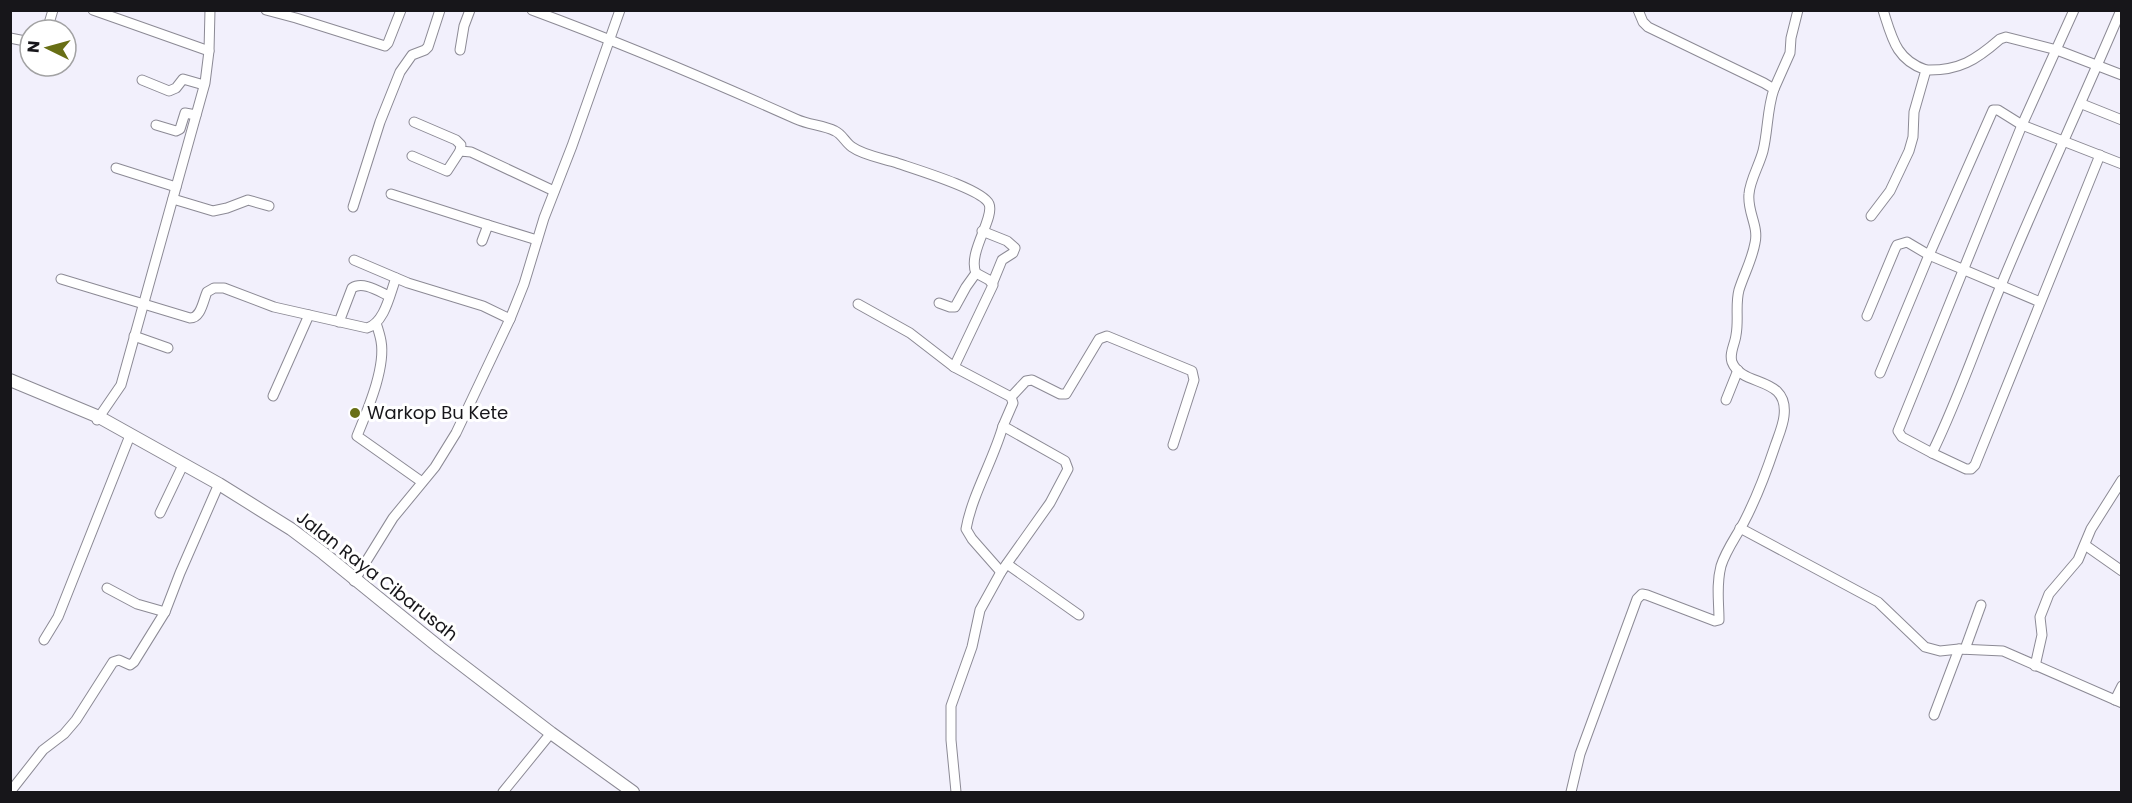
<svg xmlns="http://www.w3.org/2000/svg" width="2132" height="803" viewBox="0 0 2132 803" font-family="Poppins,sans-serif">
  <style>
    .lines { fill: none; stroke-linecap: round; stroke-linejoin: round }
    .minor-casing { stroke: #8c8a95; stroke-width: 11 }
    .major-casing { stroke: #8c8a95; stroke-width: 14 }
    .minor { stroke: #fff; stroke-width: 9 }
    .major { stroke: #fff; stroke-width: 12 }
    .poi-dot { fill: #686f15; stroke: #fff; stroke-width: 2 }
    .labels { text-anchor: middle; stroke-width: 6; stroke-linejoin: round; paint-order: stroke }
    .poi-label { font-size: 18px; fill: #17161a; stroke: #fff; text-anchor: start }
    .street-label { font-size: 18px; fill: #17161a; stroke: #fff }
  </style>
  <rect width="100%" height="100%" fill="#f2f0fc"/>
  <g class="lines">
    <defs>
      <g id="minor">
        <path d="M93 10 209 51"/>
        <path d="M266 10 296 18 385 46 388 43 401 10"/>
        <path d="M532 10C621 43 709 80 796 119 809 125 823 125 835 131 842 134 845 142 852 147 863 155 881 158 894 162 911 168 983 189 989 204 995 218 967 253 976 273L989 280 993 285 954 367 1011 397 1013 403 1003 426 1065 461 1068 469 1050 503 1001 572 980 610 972 647 951 706V740L956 792"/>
        <path d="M47 30 53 10"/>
        <path d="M10 38 30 42"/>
        <path d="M460 50 464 26 470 10"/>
        <path d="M1926 70C1959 71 1976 60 2000 39L2006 37 2057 50 2122 75"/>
        <path d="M142 80 169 91 176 88 183 79 204 85"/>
        <path d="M1774 89 1790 53 1791 38 1798 10"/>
        <path d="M2082 104 2122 120"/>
        <path d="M414 122 456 140 461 145 460 151"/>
        <path d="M156 125 176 131 180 129 185 113 196 115"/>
        <path d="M2100 155 1975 465 1971 469H1966L1932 453C1959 398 1978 340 2002 283 2040 191 2082 102 2121 10"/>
        <path d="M412 156 447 171 460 151 471 152 554 191"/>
        <path d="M116 168 176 187"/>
        <path d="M391 194 488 225"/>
        <path d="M173 199 213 211 227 208 248 200 269 206"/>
        <path d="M353 207 380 122 400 72 412 55 425 50 428 47 440 10"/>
        <path d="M1871 216 1890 191 1909 151 1913 137 1914 112 1926 70C1896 60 1892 38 1883 10"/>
        <path d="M982 231 1007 241 1015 248 1013 253 1002 260 993 282"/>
        <path d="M482 241 488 225 537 240"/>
        <path d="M354 260 408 283 483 306 510 319"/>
        <path d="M61 279 190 318C201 318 203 301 207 292L214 288H224L274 307 367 328C385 323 390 293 396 278"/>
        <path d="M939 303 950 307H955L966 287 976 273"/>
        <path d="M858 304 910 333 954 367"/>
        <path d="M1867 316 1895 249 1897 245 1907 242 1929 255 2040 302"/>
        <path d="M339 322 352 288C363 281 378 291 389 296"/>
        <path d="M376 323C378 329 380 335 381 341 386 368 367 411 357 436L422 482"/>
        <path d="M134 336 168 348"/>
        <path d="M1880 373 1929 255 1993 110H1998L2022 125 2122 164"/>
        <path d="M273 396 309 315"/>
        <path d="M1011 397 1026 381 1032 380 1060 394H1066L1099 339 1107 336 1192 371 1194 380 1173 445"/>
        <path d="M1726 400 1738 370"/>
        <path d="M97 420 121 385 205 83 209 51 210 10"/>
        <path d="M1932 453 1902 437 1898 431 2022 125 2074 10"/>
        <path d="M160 513 182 467"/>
        <path d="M1740 528 1878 602 1925 647 1940 651 1959 649 2003 651 2122 703"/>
        <path d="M2085 545 2122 571"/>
        <path d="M1007 564 1079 615"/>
        <path d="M1001 572 972 539 966 529C972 495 993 461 1003 426"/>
        <path d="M354 581 393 518 435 467 456 433 510 319 524 284 544 218 572 146 620 10"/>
        <path d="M107 588 137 604 165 612"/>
        <path d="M44 640 58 617 129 438"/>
        <path d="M1965 649 1981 605"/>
        <path d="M2035 666 2042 635 2040 617 2049 594 2078 560 2091 529 2122 480"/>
        <path d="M2115 700 2122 686"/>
        <path d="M1934 715 1959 649"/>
        <path d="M10 792 43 750 64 734 76 720 113 662 119 660 130 665 134 662 165 612 180 573 218 486"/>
        <path d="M503 792 551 733"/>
        <path d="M1571 792 1580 754 1637 599 1642 594 1647 595 1715 621 1719 620C1719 602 1716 585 1721 566 1726 550 1736 537 1744 522 1757 497 1766 473 1775 446 1778 437 1783 426 1784 416 1789 375 1742 388 1732 362 1729 353 1735 344 1736 335 1739 320 1735 305 1739 290 1744 274 1752 260 1755 243 1759 226 1747 212 1749 194 1750 180 1759 166 1763 151 1768 131 1767 109 1774 89L1764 83 1648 27 1643 22 1638 10"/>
      </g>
      <path id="major" d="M10 380 99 417 219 484 291 529 323 553 440 648 551 733 633 792"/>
    </defs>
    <use href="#minor" class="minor-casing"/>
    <use href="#major" class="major-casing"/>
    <use href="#minor" class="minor"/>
    <use href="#major" class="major"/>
  </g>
  <circle class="poi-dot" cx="355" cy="413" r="6"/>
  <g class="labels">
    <g class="poi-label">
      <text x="367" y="419">Warkop Bu Kete</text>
    </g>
    <g class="street-label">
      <text transform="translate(377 576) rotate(38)" y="6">Jalan Raya Cibarusah</text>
    </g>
  </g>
  <rect width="2132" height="803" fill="none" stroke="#17161a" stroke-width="24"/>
  <g transform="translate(48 48) rotate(275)"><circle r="28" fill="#ffffff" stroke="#a2a2a3" stroke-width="1.5"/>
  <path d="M0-4.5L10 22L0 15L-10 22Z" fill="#686f15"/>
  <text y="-9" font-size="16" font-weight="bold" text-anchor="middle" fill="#17161a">N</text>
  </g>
</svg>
